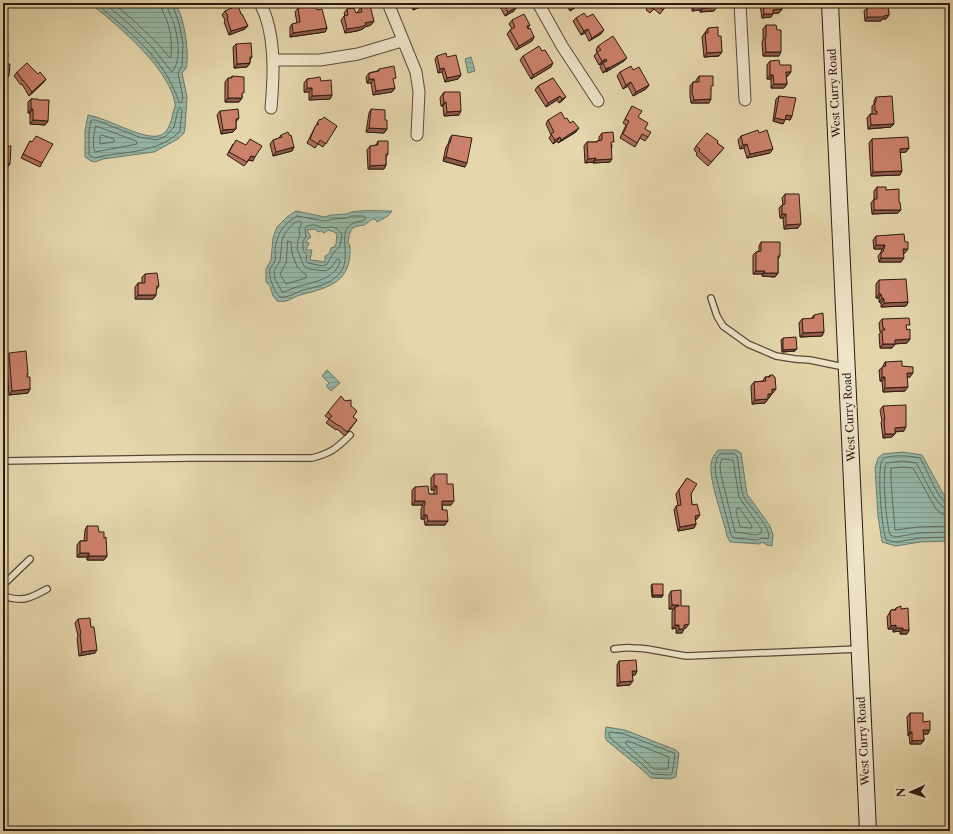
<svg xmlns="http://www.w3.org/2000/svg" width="953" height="834" viewBox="0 0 953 834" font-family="'Libre Caslon Text',serif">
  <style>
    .water { fill: url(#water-rules); stroke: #6c7a6c; fill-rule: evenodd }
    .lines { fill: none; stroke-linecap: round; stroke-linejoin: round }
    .shore { stroke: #616a5d; stroke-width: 1 }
    .lane-casing { stroke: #5a4a38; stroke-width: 8 }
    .street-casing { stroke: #5a4a38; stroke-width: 13 }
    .secondary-casing { stroke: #2c1b12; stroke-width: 18 }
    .lane { stroke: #eee4c9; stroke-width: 5.5 }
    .street { stroke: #eee4c9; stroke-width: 11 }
    .secondary { stroke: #eee4c9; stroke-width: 16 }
    .wall { fill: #af6f5c; stroke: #2c1b12 }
    .shaded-wall { fill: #8f5a4b; stroke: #2c1b12 }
    .building { fill: #cc816b; stroke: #2c1b12 }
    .labels { text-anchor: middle; stroke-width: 3; stroke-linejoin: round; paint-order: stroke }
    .street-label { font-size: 11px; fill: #2c1b12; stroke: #eee4c9 }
  </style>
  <defs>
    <pattern id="water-rules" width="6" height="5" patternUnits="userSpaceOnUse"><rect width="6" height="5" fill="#96b9a8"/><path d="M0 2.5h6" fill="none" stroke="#819e90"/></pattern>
  </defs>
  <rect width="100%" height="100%" fill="#e5d6ac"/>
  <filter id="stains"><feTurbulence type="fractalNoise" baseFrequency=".005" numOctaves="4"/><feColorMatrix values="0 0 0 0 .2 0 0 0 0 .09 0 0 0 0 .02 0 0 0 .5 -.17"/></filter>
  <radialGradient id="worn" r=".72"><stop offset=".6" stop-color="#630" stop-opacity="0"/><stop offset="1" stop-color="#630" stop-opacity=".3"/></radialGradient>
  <g class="water">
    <path d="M89 3H174C184 12 190 56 186 68 185 70 183 72 182 73L187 97 185 128 184 133 178 139 154 152 103 159 95 162 91 161 85 157V131L88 115C107 118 141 139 158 136 167 134 170 125 172 118 172 113 176 107 175 103 169 71 130 37 106 16 100 12 95 7 89 3Z"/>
    <path d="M471 57 475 71 468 73 465 59Z"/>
    <path d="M296 211 325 217 331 215 347 214C354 209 382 211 392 211L388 216 377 222 375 219C370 219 369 223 364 225 362 226 361 225 358 226 349 227 349 237 348 244L350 245C352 282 331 287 300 295 291 298 288 303 277 301L273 296 270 286 266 282V269L271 260 273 238 277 227 287 217ZM315 229 318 232 321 231 324 233 328 230 334 232 337 234 336 244 334 247 331 248 329 254 325 256V261L323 262 319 261 310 260 312 250H306L309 243 305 242 311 237 307 230Z"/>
    <path d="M327 370 340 383 331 391 326 386 329 383 322 376Z"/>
    <path d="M718 450H736L741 453 747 494 770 526 773 535 772 546 767 545 762 542 760 544 730 542 727 536C723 517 709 481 711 464 712 458 714 455 718 450Z"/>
    <path d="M903 452 922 455 944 495 950 503V541L920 542 896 546 882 542 878 516 875 468 878 458 883 454Z"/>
    <path d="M606 727 625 730 676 750 679 753 676 777 671 779 651 778 639 767 606 740 605 735Z"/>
  </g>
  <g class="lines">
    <g class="shore">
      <path d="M96 3C130 33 164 57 179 102L181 103 182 101 183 98 178 73 182 66 183 44 179 23 172 3"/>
      <path d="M104 3 128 23 152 47 172 72C182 60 178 38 174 24 172 17 167 10 167 3"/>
      <path d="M113 3 132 19 157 43 170 58 171 56C172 45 171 35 168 24 166 17 161 11 161 3"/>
      <path d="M180 108 182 110 180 131C161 151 129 152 102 156L95 158 89 155V131L91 120H96L139 137 157 140 166 136 174 127 178 110Z"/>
      <path d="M96 126 136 141 137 144 95 152C92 146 94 135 95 128Z"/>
      <path d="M102 135 114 139V142L100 144V136Z"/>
      <path d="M297 216 325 221 333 219 347 218 351 216H364L366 218 362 221C333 224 351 250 343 268 336 283 317 287 303 290 295 293 288 298 280 297 274 292 268 276 270 269 271 266 274 264 275 261 276 257 275 252 275 248 278 232 283 225 297 216Z"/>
      <path d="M299 221 302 223 299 229 300 235 298 240 297 249 304 266 309 269 325 271 331 268 337 259H339L340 262C334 281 310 282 294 288 289 289 287 292 282 292L275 279 274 271 280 261 282 240 285 233 293 224Z"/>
      <path d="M315 225C318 226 322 228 325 228 333 226 338 227 342 235L340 246 334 252 327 264 323 266 308 263 306 260 307 255 303 250V241L306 236 305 229 307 226Z"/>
      <path d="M288 241 291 242 292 253 297 267 307 276 306 278 286 284 280 274 286 263Z"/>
      <path d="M720 454H734L737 456C739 465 740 490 744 497 749 507 773 528 768 539L763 538 757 540 734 538 731 535 716 476 715 466 717 458Z"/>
      <path d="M722 459 733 460 739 497 762 530 761 533 756 535 735 532 721 475 720 466Z"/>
      <path d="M950 505C938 503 927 468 920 458 913 456 888 454 883 459 876 466 882 529 886 540L896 542 920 538 950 537"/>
      <path d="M738 508 740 509 752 526 751 528 740 527 736 511Z"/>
      <path d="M950 510C935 509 924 474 916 463L903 461 886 463C882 475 886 522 890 535L896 537 919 533 950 532"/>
      <path d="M950 516 942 514 936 509 913 468 903 467 891 468V482L895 530 919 527 950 526"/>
      <path d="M610 732 624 734 674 753 675 755 672 774 670 775 652 774 642 764 610 738 609 734Z"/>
      <path d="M628 741 669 757 668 769H654L626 744V742Z"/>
    </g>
    <defs>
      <g id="lane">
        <path d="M711 298 717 316 723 326 748 344 776 356 795 359 810 360 844 367"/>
        <path d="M3 461 188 458H312C331 453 336 449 350 435"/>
        <path d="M3 585 30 559"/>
        <path d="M3 596C23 602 29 599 47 589"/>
        <path d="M614 649C621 648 627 647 633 648 652 648 669 654 687 656L859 649"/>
      </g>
      <g id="street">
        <path d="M260 3C276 33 274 75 271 108"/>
        <path d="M388 3 416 72 419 92 417 135"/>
        <path d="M538 3 562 46 598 101"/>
        <path d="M740 3 745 100"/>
        <path d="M273 60H320L358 54 402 41"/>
      </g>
      <path id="secondary" d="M830 3 868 831"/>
    </defs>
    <use href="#lane" class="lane-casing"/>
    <use href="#street" class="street-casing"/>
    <use href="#secondary" class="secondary-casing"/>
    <use href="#lane" class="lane"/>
    <use href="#street" class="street"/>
    <use href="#secondary" class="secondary"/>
  </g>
  <g class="wall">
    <path d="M410 3H429L413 10Z"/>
    <path d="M494 3H515L514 11 505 16 499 5 496 6Z"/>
    <path d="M562 3H582L581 4 570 11 566 5 564 6Z"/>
    <path d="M647 3H668L660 14 654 9 650 13 646 10 649 5Z"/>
    <path d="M692 3H716L714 11 700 12V10L692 11Z"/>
    <path d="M761 3H781L782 9 779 13H773L771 17 762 18 760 5Z"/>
    <path d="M869 3H888L889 15 886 19H882L881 21H865L864 11 867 8H869Z"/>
    <path d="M361 7 374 21 371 25 365 27 363 29 357 31 345 33 341 20 344 16H345L344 13 347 9 356 13H358V11Z"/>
    <path d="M298 8 317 10 327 28 325 32 290 37V27L292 24 297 23 295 12Z"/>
    <path d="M225 11 241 14 248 26 245 29 229 35 224 22 225 21 224 18 222 15Z"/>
    <path d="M587 17 601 34 589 41 585 33 581 35 573 21 576 18Z"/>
    <path d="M512 20 530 25 528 28 534 37 532 41 516 50 507 34 510 30 512 29 509 24Z"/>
    <path d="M766 25 779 56H763L762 42 763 40V29Z"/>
    <path d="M708 28 718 36 719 56 704 57 702 37Z"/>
    <path d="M236 44 252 57 250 60V63L247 67 234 68 233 47Z"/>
    <path d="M598 46 627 58 624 61 606 72V71L603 73 600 67 603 63 599 65 594 56 597 52 596 50Z"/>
    <path d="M437 56 461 75 458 79 445 82 442 72 438 73 435 59Z"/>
    <path d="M523 56 551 67 531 79 520 60Z"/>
    <path d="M770 61 780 65 788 76H786L787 84 784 88H771V79H767V65Z"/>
    <path d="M379 69 395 88 392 92 373 95 371 83H367L366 77 369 73 377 71Z"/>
    <path d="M633 70 649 85 646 89 633 96 628 86 623 89 617 76 620 72Z"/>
    <path d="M17 72 38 74 46 79 43 83 29 96 22 84 21 85 14 76Z"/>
    <path d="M232 76 242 95V98L239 102H225V82L228 78H231Z"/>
    <path d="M699 76 711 88 709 103H691L690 96V86L693 82H696V80Z"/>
    <path d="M553 78 563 100 559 103 557 100 546 107 535 90 538 86Z"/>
    <path d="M307 79 321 81 332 95 330 99 309 100V92H304V83Z"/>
    <path d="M444 92 459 115 444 116 443 106H441L440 98Z"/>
    <path d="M779 96 792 116 790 120 785 119 783 124 773 121 776 99Z"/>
    <path d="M876 97 891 127 868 129 867 118 870 114H872V106L874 104V101Z"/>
    <path d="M31 99 38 100 48 121 45 125 30 124V113H28V102Z"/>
    <path d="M632 106 638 117 645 129 648 137 645 141 640 138 635 147 620 138 626 125 623 123Z"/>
    <path d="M371 109 385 120 387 129 384 133 366 132 369 113Z"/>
    <path d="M220 111 239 118 236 122V129L233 132 221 134 217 115Z"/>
    <path d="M320 119 337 126 323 147 318 144 315 148 307 143 315 127Z"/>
    <path d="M565 119 576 132 558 143 557 141 553 144 549 138 551 135 546 124 548 120Z"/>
    <path d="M602 133 612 145 610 162 593 163V162L585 163 584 146 587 142H596L597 141H599V137Z"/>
    <path d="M759 133 770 153 747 158 744 148 740 149 738 140 741 136Z"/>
    <path d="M281 135 294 147 292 151 273 156 270 144 273 140 279 138Z"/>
    <path d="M452 135 465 167 443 161 446 147 448 144 450 138Z"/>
    <path d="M872 139 909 148 906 152H900V175L871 176 869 143Z"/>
    <path d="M30 141 32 142 42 163 40 167 21 158Z"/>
    <path d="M378 141 388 154 386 157V165L384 169H368L367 150 370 146 376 145Z"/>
    <path d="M717 143 724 148 708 166 696 155 697 153 694 150 696 146Z"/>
    <path d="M233 144 253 161 249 160 244 166 227 155Z"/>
    <path d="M950 165V173H949V166Z"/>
    <path d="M877 187 886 190 898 213 872 214 871 203 874 199V191Z"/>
    <path d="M785 194 798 228 784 229 783 218H780L779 208 782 205H783L782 198Z"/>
    <path d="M876 236 905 253H903L901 262H879L878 256 881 252 882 249H874L873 240Z"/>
    <path d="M761 242 780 256 778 259V273L775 277 762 276V274H753V255L756 252 759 251V246Z"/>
    <path d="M145 274 159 286 156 290V295L153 299H135V287L138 283H142V277Z"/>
    <path d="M879 280 908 302 906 306 881 307V303L879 302V298H876V284Z"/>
    <path d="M814 315 822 336 800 337 799 323 802 319H811Z"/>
    <path d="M882 319 907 329 910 339 907 343 895 344 892 348H880L879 334 881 332H880L879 323Z"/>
    <path d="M783 338 795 351 782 352 781 340Z"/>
    <path d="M9 353 28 374 27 376 30 389 28 393 9 395 6 357Z"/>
    <path d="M885 362 902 366 910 377H907L905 391 883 392 882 381H880L879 370 883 367V366Z"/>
    <path d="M770 375 773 393H772L769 398H768V399L765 403 752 404 751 386 754 382 763 381 765 377H768Z"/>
    <path d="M883 406 904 431 895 432V434L892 437 883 438 881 422 882 421 880 410Z"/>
    <path d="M328 412 353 417 357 420 345 436 337 429 336 430 326 423 329 419 325 416Z"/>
    <path d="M434 474 447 484 451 505H442L445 525H425L424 519H421V509L422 507V505H412V490L415 487 429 494H434V490H431V478Z"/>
    <path d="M687 478 691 494 692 505 697 519 695 520 696 524 694 528 678 531 674 510 676 506H678L676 494Z"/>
    <path d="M87 526 99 532 104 538 107 556 104 560H87V557H77V545L80 541H84L85 530Z"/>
    <path d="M652 584 663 595 662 597H652L651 586Z"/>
    <path d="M671 591 681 606 686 628H684L682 633H676V628L672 629V611L674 609H669V595Z"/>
    <path d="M896 608 901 609 909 630 907 634H900V631L893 632V629H888L887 617 891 610H894Z"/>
    <path d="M78 619 95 653 79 656 77 638 78 636 75 623Z"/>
    <path d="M619 661 637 671 635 675H633L630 685 617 686V665Z"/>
    <path d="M910 713 923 722 928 734H923L924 740 921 744H910L909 735 908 736 907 717Z"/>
  </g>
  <g class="shaded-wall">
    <path d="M423 3H429L413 10 416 6Z"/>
    <path d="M579 3H582L581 4 570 11 572 7Z"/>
    <path d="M517 7 514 11 505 16 508 12Z"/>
    <path d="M695 7H703L700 10 692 11Z"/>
    <path d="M717 7 714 11 700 12 703 8Z"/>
    <path d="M782 9 779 13 770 14 773 10Z"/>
    <path d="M764 14H773L771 17 762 18Z"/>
    <path d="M889 15 886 19H882L881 21H865L867 17Z"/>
    <path d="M374 21 371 25 365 27 363 29 357 31 345 33 347 29 365 23Z"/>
    <path d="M248 26 245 29 229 35 231 31Z"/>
    <path d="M327 28 325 32 290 37 293 33Z"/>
    <path d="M588 29 585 33 581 35 584 31Z"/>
    <path d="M604 30 601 34 589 41 592 38Z"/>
    <path d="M534 37 532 41 516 50 519 46Z"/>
    <path d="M722 52 719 56 704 57 707 53Z"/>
    <path d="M766 52H781L779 56H763Z"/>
    <path d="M627 58 624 61 606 72 609 68Z"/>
    <path d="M606 59 603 63 599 65 602 61Z"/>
    <path d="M250 63 247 67 234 68 237 64Z"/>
    <path d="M553 63 551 67 531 79 533 75Z"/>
    <path d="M609 67 606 71 603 73 606 69Z"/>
    <path d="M444 68 442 72 438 73 440 69Z"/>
    <path d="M786 72H791L788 76H783Z"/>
    <path d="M3 74 9 75 7 79 3 78Z"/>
    <path d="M461 75 458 79 445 82 447 78Z"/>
    <path d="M770 75H773L771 79H767Z"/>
    <path d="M46 79 43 83 29 96 32 92Z"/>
    <path d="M369 79H374L371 83H367Z"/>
    <path d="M631 82 628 86 623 89 626 85Z"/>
    <path d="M774 84H787L784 88H771Z"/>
    <path d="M649 85 646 89 633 96 636 92Z"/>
    <path d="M307 88H312L309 92H304Z"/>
    <path d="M395 88 392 92 373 95 376 91Z"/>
    <path d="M332 95 330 99 309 100 312 96Z"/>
    <path d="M560 96 557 100 546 107 548 103Z"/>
    <path d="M566 97 563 100 559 103 562 99Z"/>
    <path d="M228 98H242L239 102H225Z"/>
    <path d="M711 99 709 103H691L694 100Z"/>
    <path d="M446 102 443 106H441L444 103Z"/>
    <path d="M31 109H33L30 113H28Z"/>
    <path d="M461 111 459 115 444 116 447 112Z"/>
    <path d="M786 115 792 116 790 120 784 119Z"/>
    <path d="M775 118 785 120 783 124 773 121Z"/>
    <path d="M33 120 48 121 45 125 30 124Z"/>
    <path d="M894 124 891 127 868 129 871 125Z"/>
    <path d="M369 128 387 129 384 133 366 132Z"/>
    <path d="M579 128 576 132 558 143 561 140Z"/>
    <path d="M236 129 233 132 221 134 223 130Z"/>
    <path d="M560 137 557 141 553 144 555 140Z"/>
    <path d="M747 144 744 148 740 149 743 145Z"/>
    <path d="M294 147 292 151 273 156 276 152Z"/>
    <path d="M909 148 906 152 897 153 900 149Z"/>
    <path d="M773 149 770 153 747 158 750 154Z"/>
    <path d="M251 156 255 157 253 161 248 160Z"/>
    <path d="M446 157 467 163 465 167 443 161Z"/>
    <path d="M596 158 593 162 585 163 588 159Z"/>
    <path d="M612 159 610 162 593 163 595 160Z"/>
    <path d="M3 163 10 164 7 168 3 167Z"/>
    <path d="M386 165 384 169H368L370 166Z"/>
    <path d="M902 171 900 175 871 176 873 172Z"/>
    <path d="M874 210H901L898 213 872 214Z"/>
    <path d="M782 214H786L783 218H780Z"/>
    <path d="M801 224 798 228 784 229 786 225Z"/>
    <path d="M876 245H885L882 249H874Z"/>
    <path d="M903 249H908L905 253H900Z"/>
    <path d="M881 258H904L901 262H879Z"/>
    <path d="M756 271H765L762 274H753Z"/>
    <path d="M764 273H778L775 277 762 276Z"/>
    <path d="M879 294H881L879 298H876Z"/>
    <path d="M138 295H156L153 299H135Z"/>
    <path d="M882 298 884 299 881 303 879 302Z"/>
    <path d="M908 302 906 306 881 307 884 303Z"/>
    <path d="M824 332 822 336 800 337 803 333Z"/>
    <path d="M910 339 907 343 892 344 895 340Z"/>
    <path d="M883 344H895L892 348H880Z"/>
    <path d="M797 349 795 351 782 352 783 350Z"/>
    <path d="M907 373H913L910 377H904Z"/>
    <path d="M882 377H885L882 381H880Z"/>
    <path d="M908 387 905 391 883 392 885 388Z"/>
    <path d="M30 389 28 393 9 395 12 391Z"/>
    <path d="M772 389H776L773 393H769Z"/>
    <path d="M768 394H772L769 398H765Z"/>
    <path d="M768 399 765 403 752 404 755 400Z"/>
    <path d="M906 427 904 431 892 432 895 428Z"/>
    <path d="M885 434H895L892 437 883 438Z"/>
    <path d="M434 486H437L434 490H431Z"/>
    <path d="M415 501H425L422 505H412Z"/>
    <path d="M442 501H454L451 505H439Z"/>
    <path d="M424 515H427L424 519H421Z"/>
    <path d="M700 515 697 519 692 520 695 516Z"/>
    <path d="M428 521H448L445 525H425Z"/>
    <path d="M696 524 694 528 678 531 680 527Z"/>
    <path d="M80 553H89L87 557H77Z"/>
    <path d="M89 556H107L104 560H87Z"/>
    <path d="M653 595H663L662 597H652Z"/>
    <path d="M672 605H679L676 609 675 607 674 609H669Z"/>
    <path d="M689 624 686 628H681L684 625Z"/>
    <path d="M675 625H679L676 628 672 629Z"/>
    <path d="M896 625 893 629H888L891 626Z"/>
    <path d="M896 628H903L900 631 893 632Z"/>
    <path d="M679 629H684L682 633H676Z"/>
    <path d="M903 630H909L907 634H900Z"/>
    <path d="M97 650 95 653 79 656 82 652Z"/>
    <path d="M632 671H637L635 675H630Z"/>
    <path d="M633 681 630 685 617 686 620 682Z"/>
    <path d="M923 730H930L928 734H921Z"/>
    <path d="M910 732H912L908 736Z"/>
    <path d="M924 740 921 744H910L912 741Z"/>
  </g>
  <g class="building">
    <path d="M415 3H423L416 6Z"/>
    <path d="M503 3H514L517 7 508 12Z"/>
    <path d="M570 3H579L572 7Z"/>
    <path d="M650 3H668L663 10 657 5 653 9 648 6Z"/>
    <path d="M695 3H716L717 7 703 8V7H695Z"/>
    <path d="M763 3H781L782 9 773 10V14H764Z"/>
    <path d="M872 3H888L889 15 884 16V17H867V8L872 7Z"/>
    <path d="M238 5 241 14H242L248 26 231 31 227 18H228L227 14 225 11Z"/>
    <path d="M370 5 374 21 365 23 366 25 360 27 347 29 344 16 348 15 347 9 354 8 356 13 362 12 361 7Z"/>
    <path d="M317 6V10L322 9 327 28 293 33 292 24 300 22 298 8Z"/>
    <path d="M584 13 587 17 593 14 604 30 592 38 588 29 584 31 576 18Z"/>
    <path d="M524 14 530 25 527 26 528 29 530 28 534 37 519 46 510 30 515 27 512 20Z"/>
    <path d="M766 25H776L777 30H781V52H766L765 38H766Z"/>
    <path d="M718 27V36H721L722 52 707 53 705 33H708V28Z"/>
    <path d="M613 36 627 58 609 68V67L606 69 603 63 607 61 606 59 602 61 597 52 601 50 598 46Z"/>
    <path d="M251 43 252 57H250V63L237 64 236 44Z"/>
    <path d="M539 46 542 51 545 50 553 63 533 75 523 56Z"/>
    <path d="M3 53H8L7 64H10L9 75 3 74Z"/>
    <path d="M446 53 447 57 456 55 461 75 447 78 444 68 440 69 437 56Z"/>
    <path d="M779 60 780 65H791V72H786L787 84H774L773 75H770V61Z"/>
    <path d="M27 63 38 74 40 72 46 79 32 92 24 81H23L17 72Z"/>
    <path d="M394 66 396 78 393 79 395 88 376 91 374 79H369V73L379 71V69Z"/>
    <path d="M631 66 633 70 639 67 649 85 636 92 631 82 626 85 620 72Z"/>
    <path d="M232 76 244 77V93H242V98H228V78H232Z"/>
    <path d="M699 76H713V86H711V99L694 100 692 92 693 82H699Z"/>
    <path d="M320 77 321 81 331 80 332 95 312 96V88H307V79Z"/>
    <path d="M553 78 566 97 562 99 560 96 548 103 538 86Z"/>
    <path d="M444 92H460L461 111 447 112 446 102 444 103 443 94H444Z"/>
    <path d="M779 96 796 98 792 116 786 115 785 120 775 118Z"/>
    <path d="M892 96 894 124 871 125 870 114H877V111H875V102H876V97Z"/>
    <path d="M31 99H38V100H49L48 121 33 120V109H31Z"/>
    <path d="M632 106 642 111 638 117 648 123 645 129 651 132 648 137 642 134 637 143 623 134 629 121 625 119Z"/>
    <path d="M238 109 239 118 236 119V129L223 130 220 111Z"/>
    <path d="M371 109 385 110V120H387V129L369 128Z"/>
    <path d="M561 112 565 119 567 118 570 123 573 121 579 128 561 140 560 137 555 140 551 134 554 132 548 120Z"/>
    <path d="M324 117 337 126 326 144 320 140 318 144 310 139 316 125 319 124 317 123 320 119 321 120Z"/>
    <path d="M758 130 759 133 767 130 773 149 750 154 747 144 743 145 741 136Z"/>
    <path d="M288 132 290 136 291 135 294 147 276 152 273 140 282 137 281 135Z"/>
    <path d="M613 132 614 142H611L612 159 595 160 596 158 588 159 587 142H597V141L602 140V133Z"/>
    <path d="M707 133 718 141 717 143 724 148 711 162 699 151 700 149 696 146Z"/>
    <path d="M452 135 472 138 467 163 446 157 449 143H450Z"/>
    <path d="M36 136 53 144 42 163 23 154 30 141 32 142Z"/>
    <path d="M908 137 909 148 900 149 902 171 873 172 872 139Z"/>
    <path d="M250 139 262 146 255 157 251 156 247 162 229 152 236 140 246 145Z"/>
    <path d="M378 141H388V154H386V165L370 166V146L378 145Z"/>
    <path d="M3 146H11L10 164 3 163Z"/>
    <path d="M877 187H886V190L899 189V202H900L901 210H874V199H877Z"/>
    <path d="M785 194H799L801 224 786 225V214H782V205L785 204Z"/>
    <path d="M904 234 905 242H908V249H903L904 258H881V252H883L885 245H876V236Z"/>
    <path d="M761 242H780V256H778V273H764L765 271H756V252L761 251Z"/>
    <path d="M157 273 159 286H157L156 295H138V283H145V274Z"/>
    <path d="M906 279 908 302 884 303V299L882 298 881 294H879V280Z"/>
    <path d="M823 313 824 332 803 333 802 319 814 318V315Z"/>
    <path d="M909 318 910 325H906L907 330 910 329V339L895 340V344H883L882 330H885L884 328H883L882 319Z"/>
    <path d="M796 337 797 349 783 350V338Z"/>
    <path d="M26 351 28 374H27V377H30V389L12 391 9 353Z"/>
    <path d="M902 361V366L913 367V373H907L908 387 885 388V377H882V367L886 366 885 362Z"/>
    <path d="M770 375H773L774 377H775L776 389H772V394H768V399L755 400 754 382 766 381 765 377H770Z"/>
    <path d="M341 396 345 401 351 400V406L357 411 353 417 357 420 347 432 339 425V426L329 419 332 416 328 412Z"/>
    <path d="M906 405V427L895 428V434H885L884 419H885L883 406Z"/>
    <path d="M434 474H447V484H453L454 501H442V510H447L448 521H428L427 515H424V505H425V501H415V487L428 486 429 494H437V486H434Z"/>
    <path d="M687 478 697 484 691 494 692 505 697 504 700 515 695 516 696 524 680 527 676 506 681 505 679 490Z"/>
    <path d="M87 526H98L99 532H104V538L106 537 107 556H89V553H80V541H87Z"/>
    <path d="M652 584H663V595H653Z"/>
    <path d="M681 590V606H689V624L684 625V629H679V625H675V607L679 606V605H672L671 591Z"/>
    <path d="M901 606V609L908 608 909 630H903V628H896V625L891 626 890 613 891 610H896V608Z"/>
    <path d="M90 618 91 627H94L97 650 82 652 80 634H81L78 619Z"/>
    <path d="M636 660 637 671H632L633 681 620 682 619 661Z"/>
    <path d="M910 713H923V722L930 721V730H923L924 740 912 741V732H910Z"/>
  </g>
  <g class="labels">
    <g class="street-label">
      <text transform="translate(834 93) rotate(-93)" y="4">West Curry Road</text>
      <text transform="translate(849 417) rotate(-93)" y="4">West Curry Road</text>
      <text transform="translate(863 741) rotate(-93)" y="4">West Curry Road</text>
    </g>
  </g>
  <rect width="953" height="834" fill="none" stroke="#e5d6ac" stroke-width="16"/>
  <rect x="4" y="4" width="945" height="826" fill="none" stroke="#2c1b12" stroke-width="2"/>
  <rect x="8" y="8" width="937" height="818" fill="none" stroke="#2c1b12"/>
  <g transform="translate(911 792) rotate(267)" stroke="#eee4c9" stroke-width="3" paint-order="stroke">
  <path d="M0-3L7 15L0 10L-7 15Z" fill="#2c1b12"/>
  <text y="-6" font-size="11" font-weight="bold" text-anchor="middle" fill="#2c1b12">N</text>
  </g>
  <rect width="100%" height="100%" filter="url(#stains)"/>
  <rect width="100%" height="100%" fill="url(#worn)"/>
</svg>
